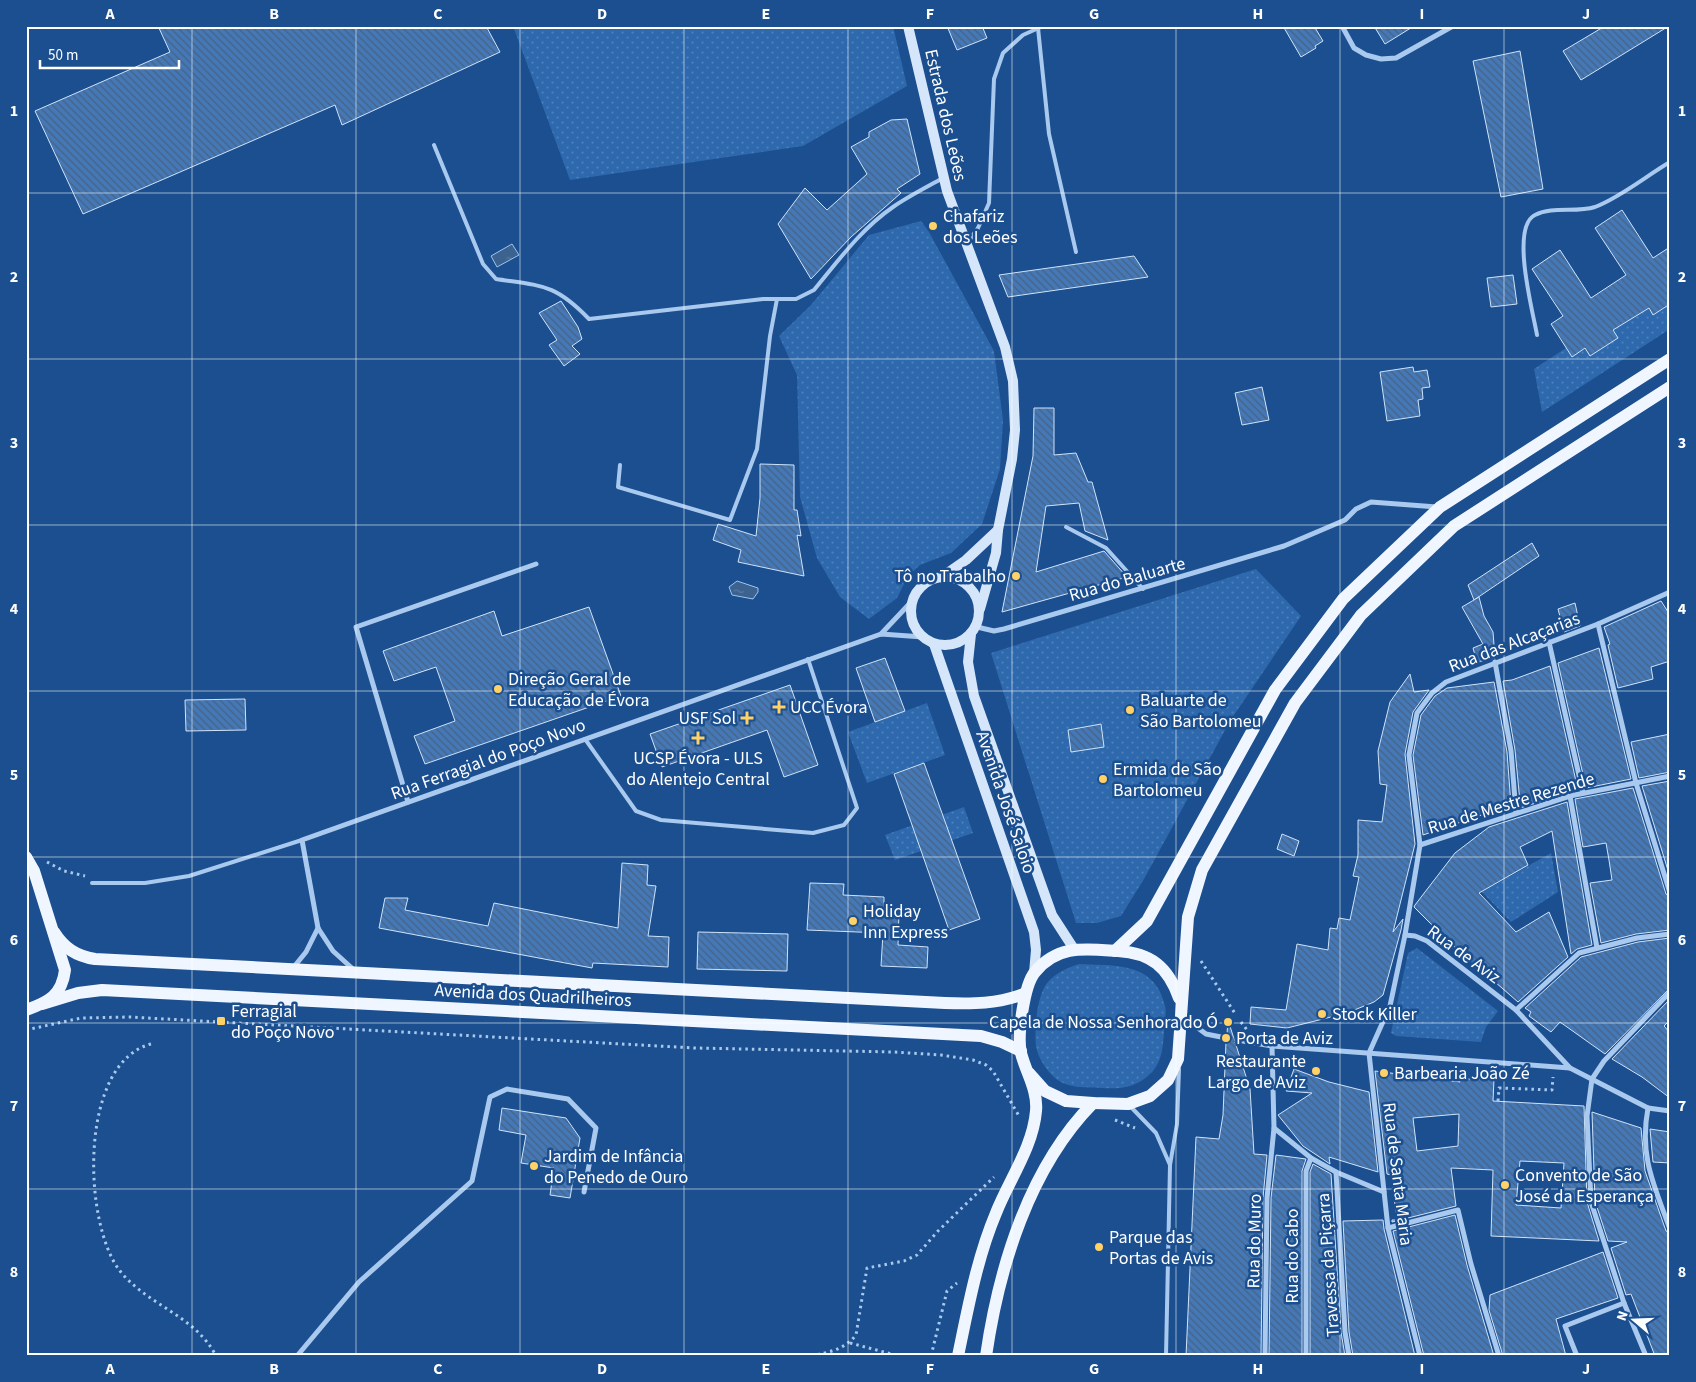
<svg xmlns="http://www.w3.org/2000/svg" width="1696" height="1382" viewBox="0 0 1696 1382" font-family="'Source Sans 3',sans-serif">
  <style>
    .grass { fill: url(#grass-dots) }
    .water { fill: url(#water-ripples); stroke: #9cc4f0 }
    .building { fill: url(#building-back-hatch); stroke: #cfe3fa; fill-rule: evenodd }
    .lines { fill: none; stroke-linecap: round; stroke-linejoin: round }
    .street-tunnel { stroke: #3d69a0; stroke-width: 5; stroke-dasharray: 5 2.5; stroke-linecap: butt }
    .path { stroke: #a9c9ee; stroke-width: 3; stroke-dasharray: 2.5 4; stroke-linecap: butt }
    .lane { stroke: #a9c9ee; stroke-width: 4 }
    .street { stroke: #a9c9ee; stroke-width: 5 }
    .secondary { stroke: #d6e6fa; stroke-width: 10 }
    .primary { stroke: #f0f6ff; stroke-width: 12 }
    .grid { fill: none; stroke: #fff; stroke-width: 1; stroke-opacity: 0.55 }
    .poi-dot { fill: #ffd166; stroke: #1b4f8f; stroke-width: 2 }
    .labels { text-anchor: middle; stroke-width: 5; stroke-linejoin: round; paint-order: stroke }
    .street-label { font-size: 18px; fill: #fff; stroke: #1b4f8f }
    .poi-label { font-size: 18px; fill: #fff; stroke: #1b4f8f; text-anchor: start }
    .neatline { fill: none; stroke: #fff; stroke-width: 2 }
    .grid-label { font-size: 16px; text-anchor: middle; font-weight: bold; fill: #fff }
  </style>
  <defs>
    <pattern id="grass-dots" width="8" height="8" patternUnits="userSpaceOnUse" patternTransform="scale(1.25)"><rect width="8" height="8" fill="#2e69ad"/><path d="M2 2h.1M6 6h.1" fill="none" stroke="#4d80b9" stroke-width="1.8" stroke-linecap="round"/></pattern>
    <pattern id="water-ripples" width="26" height="14" patternUnits="userSpaceOnUse" patternTransform="scale(1.25)"><rect width="26" height="14" fill="#3c6290"/><path d="M2 4q2-2 4 0t4 0M15 11q2-2 4 0t4 0" fill="none" stroke="#597aa1"/></pattern>
    <pattern id="building-back-hatch" width="6" height="6" patternUnits="userSpaceOnUse" patternTransform="scale(1.25)"><rect width="6" height="6" fill="#4478b7"/><path d="M-1 5l2 2M0 0l6 6M5-1l2 2" fill="none" stroke="#486282"/></pattern>
  </defs>
  <rect width="100%" height="100%" fill="#1b4f8f"/>
  <g class="grass">
    <path d="M513 26H893L907 86 803 146 570 180Z"/>
    <path d="M921 221 929 232 994 351 1003 420 1000 469 982 524 951 553 920 565 908 576 897 598 869 619 840 597 817 558 800 497 797 375 779 336 811 305 869 235Z"/>
    <path d="M1670 304V329L1542 412 1534 369 1566 348 1572 357 1585 348 1591 356 1617 338 1613 330 1649 308 1653 315Z"/>
    <path d="M1256 569 1301 616 1230 721 1144 879 1121 916 1097 923H1076L991 653Z"/>
    <path d="M927 703 945 755 867 783 848 732Z"/>
    <path d="M964 807 973 833 895 860 885 835Z"/>
    <path d="M1551 853 1558 892 1511 922 1482 892Z"/>
    <path d="M1417 948 1498 1011 1486 1027 1481 1042 1396 1036 1391 1033 1408 953Z"/>
    <path d="M1079 964C1114 966 1155 961 1165 1006 1167 1014 1164 1024 1164 1032 1163 1047 1162 1063 1150 1074 1135 1088 1122 1089 1102 1088 1086 1087 1068 1089 1055 1078 1046 1070 1038 1058 1036 1046 1034 1029 1037 996 1047 983 1055 973 1067 968 1079 964Z"/>
  </g>
  <g class="water">
    <path d="M512 244 519 255 497 267 491 256Z"/>
    <path d="M737 581 758 588V592L753 599 732 595 729 587Z"/>
  </g>
  <g class="building">
    <path d="M158 26H486L500 52 342 125 335 105 83 214 35 111 170 52Z"/>
    <path d="M947 26H982L987 38 957 50Z"/>
    <path d="M1283 26H1314L1323 41 1315 46 1316 48 1301 57Z"/>
    <path d="M1374 26H1414L1385 44Z"/>
    <path d="M1605 26H1669L1581 80 1563 51Z"/>
    <path d="M1520 51 1543 189 1501 197 1473 61Z"/>
    <path d="M907 119 920 174 897 189 901 193 851 237 811 279 778 224 805 188 827 210 867 174 851 147 869 137V132L891 120Z"/>
    <path d="M1622 210 1653 258 1670 247V304L1653 315 1649 308 1613 330 1618 338 1590 356 1585 348 1572 357 1551 324 1563 316 1532 269 1560 250 1591 298 1626 275 1595 228Z"/>
    <path d="M1134 256 1148 277 1008 297 999 275Z"/>
    <path d="M1513 275 1517 304 1491 307 1487 278Z"/>
    <path d="M561 301 578 327 582 339 572 346 580 354 564 366 549 345 557 340 539 313Z"/>
    <path d="M1413 367 1414 372 1427 370 1430 387 1422 388 1423 399 1418 400 1420 416 1387 421 1380 372Z"/>
    <path d="M1262 387 1269 420 1242 425 1235 393Z"/>
    <path d="M1034 408H1054V455L1076 453 1088 482H1092L1108 540 1085 531 1079 503 1046 506 1036 572 1104 551 1127 577 1002 612 1033 456Z"/>
    <path d="M760 464 794 465V510H797L801 536 797 535 804 576 738 562 741 550 713 540 718 524 756 536 760 498Z"/>
    <path d="M1532 543 1539 556 1474 600 1468 585Z"/>
    <path d="M1479 597 1484 616 1493 632 1495 658 1477 662 1473 648 1483 644 1462 607Z"/>
    <path d="M1661 601 1670 615V661L1651 667 1653 679 1618 688 1608 645 1610 644 1604 627Z"/>
    <path d="M1575 603 1580 626 1564 632 1558 609Z"/>
    <path d="M589 607 621 696 425 764 414 736 455 721 436 667 394 681 383 651 494 611 502 636Z"/>
    <path d="M1599 648 1631 779 1586 788 1558 663Z"/>
    <path d="M885 658 905 711 875 722 856 668Z"/>
    <path d="M1550 666 1578 790 1520 808V804L1525 800 1520 802 1515 750 1503 681 1512 680Z"/>
    <path d="M1410 674 1414 692 1429 690 1413 712 1405 754 1415 844 1393 932 1403 919 1401 930 1383 995 1374 1002 1347 1013 1287 1028 1250 1024 1251 1007 1286 1010 1297 944 1328 950 1330 928 1337 929 1339 918 1350 920 1359 877 1353 876 1358 855V820L1382 822 1387 785 1380 784 1378 751 1390 702Z"/>
    <path d="M1494 682 1507 752 1511 805 1423 835 1413 755 1421 715 1435 696 1447 688Z"/>
    <path d="M790 685 818 765 784 777 767 730 662 767 650 734Z"/>
    <path d="M245 699 246 730 186 731 185 700Z"/>
    <path d="M1101 724 1104 747 1071 752 1068 730Z"/>
    <path d="M1670 734V772L1639 778 1631 742Z"/>
    <path d="M924 763 980 919 949 930 894 774Z"/>
    <path d="M1670 781V877L1642 786Z"/>
    <path d="M1633 788 1666 894 1670 897V930L1636 934 1601 943 1590 883 1612 880 1609 860 1606 843 1583 847 1575 799Z"/>
    <path d="M1567 802 1592 945 1577 949 1571 954 1552 831 1520 847 1528 865 1479 893 1516 932 1549 912 1568 957 1518 1002 1449 942 1414 907 1415 905 1455 853 1489 827Z"/>
    <path d="M1282 834 1299 841 1294 856 1277 849Z"/>
    <path d="M622 863 648 865 647 885 656 886 648 936 669 937 668 967 593 963 592 968 379 928 385 898H408L405 910 488 926 494 903 618 928Z"/>
    <path d="M810 883 844 884 843 895 884 897V911H899L898 945 928 947 927 968 881 966 883 933 807 930Z"/>
    <path d="M698 932 788 934 787 971 697 969Z"/>
    <path d="M1670 938V988L1605 1054 1560 1022 1551 1032 1529 1016 1531 1012 1525 1008 1581 957 1638 942Z"/>
    <path d="M1670 999V1020L1664 1026 1670 1033V1098L1642 1077 1612 1059Z"/>
    <path d="M1228 1020 1250 1089 1254 1154 1267 1155 1263 1198 1261 1356H1186L1196 1137 1219 1139 1223 1115 1226 1042 1230 1038 1227 1034Z"/>
    <path d="M1294 1069 1329 1082 1369 1092 1378 1172 1329 1157 1330 1164 1303 1146 1278 1115 1312 1093 1286 1091Z"/>
    <path d="M1375 1071 1460 1082V1079H1494L1493 1101 1584 1106 1587 1202 1599 1241 1491 1236 1493 1170 1451 1168 1456 1206 1392 1222V1220H1397L1391 1175 1387 1174ZM1459 1114 1458 1146 1417 1151 1413 1118ZM1520 1161 1564 1163 1561 1208 1516 1205Z"/>
    <path d="M502 1108 566 1118 580 1138 570 1198 550 1195 554 1168 521 1163 526 1135 499 1130Z"/>
    <path d="M1592 1112 1641 1128 1645 1171 1666 1231 1670 1233V1356H1655L1631 1294 1626 1295 1611 1248 1627 1242 1608 1241 1595 1201Z"/>
    <path d="M1650 1129 1670 1132V1163L1653 1162Z"/>
    <path d="M1276 1155 1306 1159 1302 1171V1356H1269L1271 1198Z"/>
    <path d="M1313 1164 1331 1174 1341 1332 1345 1356H1310V1172Z"/>
    <path d="M1455 1215 1467 1265 1494 1356H1424L1393 1231Z"/>
    <path d="M1383 1220 1384 1229 1415 1356H1353L1349 1332 1343 1221Z"/>
    <path d="M1603 1252 1618 1298 1556 1319 1566 1356H1503L1489 1310 1490 1295Z"/>
  </g>
  <g class="lines">
    <path class="street-tunnel" d="M1226 1038 1237 1040"/>
    <g class="path">
      <path d="M47 862 64 871 85 876"/>
      <path d="M1201 961 1236 1015"/>
      <path d="M1241 1022 1247 1030"/>
      <path d="M26 1030 81 1018 129 1017 695 1048 894 1052 941 1055 973 1060 986 1065 993 1071 1019 1116"/>
      <path d="M151 1044C78 1063 83 1224 120 1271 148 1306 195 1315 216 1356"/>
      <path d="M1498 1101 1499 1088 1552 1090 1553 1077"/>
      <path d="M1115 1120 1135 1128"/>
      <path d="M850 1343 899 1356"/>
      <path d="M811 1356C829 1352 844 1350 856 1335L867 1268 904 1261 917 1255 938 1231 994 1177"/>
      <path d="M931 1356 947 1291 957 1283"/>
    </g>
    <g class="lane">
      <path d="M1038 28 1049 134 1076 252"/>
      <path d="M434 145 483 264 496 279C543 286 555 284 589 319L763 299H796L814 290C838 261 861 229 893 207 909 196 927 187 943 178"/>
      <path d="M968 242 978 228 989 203 994 79 1003 53 1023 35 1043 26"/>
      <path d="M1537 335C1533 312 1510 227 1535 215 1553 206 1576 213 1595 207 1621 197 1646 176 1670 162"/>
      <path d="M620 465 618 487 730 520 757 449 770 336 777 299"/>
      <path d="M1066 527 1106 548 1143 589"/>
      <path d="M585 739 636 811 661 820 813 833 844 825 857 808 808 659"/>
      <path d="M92 883H145L189 876 302 840"/>
      <path d="M1130 1106 1156 1133 1170 1165"/>
      <path d="M1166 1356 1170 1165 1177 1124 1179 1069"/>
    </g>
    <g class="street">
      <path d="M1342 26 1354 48 1366 55 1381 59 1396 58 1453 26"/>
      <path d="M1598 624 1636 783 1670 893"/>
      <path d="M977 627 994 631 1004 629 1284 546 1345 520 1356 509 1371 502 1437 507"/>
      <path d="M881 634 913 600"/>
      <path d="M1549 642 1583 793"/>
      <path d="M1495 662 1511 751 1516 812"/>
      <path d="M1570 796 1597 948"/>
      <path d="M408 802 356 627 536 564"/>
      <path d="M1420 845 1570 796 1670 776"/>
      <path d="M1405 935 1415 936 1427 941 1516 1010 1570 1068 1648 1108 1670 1111"/>
      <path d="M293 968 306 952 318 928"/>
      <path d="M354 970 333 951 318 928 302 840 881 634 923 637"/>
      <path d="M1516 1010 1579 953 1637 938 1670 934"/>
      <path d="M1183 1017 1206 1034 1226 1038"/>
      <path d="M1237 1040 1272 1046 1570 1068"/>
      <path d="M1369 1053 1390 1006 1405 935 1420 845 1409 755 1417 713 1432 693 1446 682 1598 624 1670 592"/>
      <path d="M1369 1053 1388 1228 1420 1356"/>
      <path d="M1648 1108C1639 1156 1654 1185 1670 1229"/>
      <path d="M1274 1128 1311 1158 1336 1172 1384 1192"/>
      <path d="M1336 1172 1345 1332 1349 1356"/>
      <path d="M1388 1228 1458 1210 1471 1264 1499 1356"/>
      <path d="M297 1356 359 1282 472 1181 490 1097 507 1089 568 1099 596 1128 584 1192"/>
      <path d="M1265 1356 1267 1198 1274 1128 1272 1046"/>
      <path d="M1306 1356V1171L1311 1158"/>
      <path d="M1577 1356 1565 1326 1624 1303"/>
      <path d="M1646 1356 1624 1303 1591 1202 1587 1116 1592 1079 1604 1061 1670 992"/>
    </g>
    <g class="secondary">
      <path d="M908 26 947 191 1005 347 1013 381 1015 430 1012 459 998 530 996 553 980 609"/>
      <path d="M943 576 966 560 998 530"/>
      <circle cx="945" cy="611" r="34"/>
      <path d="M971 634 968 662 974 696 1052 915 1074 949"/>
      <path d="M934 644 1034 932 1036 950 1034 973"/>
    </g>
    <g class="primary">
      <path d="M26 857 34 871 65 970C62 995 49 1002 26 1010"/>
      <path d="M54 932C64 948 76 956 95 959L945 1003C973 1004 997 1004 1024 994"/>
      <path d="M1115 951 1147 921 1275 690 1343 599 1440 507 1670 359"/>
      <path d="M42 1004 78 993 102 990 981 1036 1002 1042 1021 1051"/>
      <path d="M1029 1073 1045 1091 1066 1101 1093 1103 1128 1104 1150 1096 1168 1080 1178 1059 1188 917 1202 870 1295 703 1361 615 1454 526 1670 387"/>
      <path d="M958 1356C968 1308 977 1258 996 1213 1009 1180 1033 1147 1036 1111 1038 1090 1026 1073 1021 1053 1017 1036 1024 985 1035 972 1058 944 1086 949 1118 951 1151 953 1168 967 1179 998"/>
      <path d="M986 1356C999 1267 1029 1168 1093 1103"/>
    </g>
  </g>
  <path class="grid" d="M192 26V1356M356 26V1356M520 26V1356M684 26V1356M848 26V1356M1012 26V1356M1176 26V1356M1340 26V1356M1504 26V1356M26 193H1670M26 359H1670M26 525H1670M26 691H1670M26 857H1670M26 1023H1670M26 1189H1670"/>
  <g class="poi-dot">
    <circle cx="933" cy="226" r="5"/>
    <circle cx="1016" cy="576" r="5"/>
    <circle cx="498" cy="689" r="5"/>
    <path d="M776.5 699.5h5v5h5v5h-5v5h-5v-5h-5v-5h5z"/>
    <circle cx="1130" cy="710" r="5"/>
    <path d="M744.5 710.5h5v5h5v5h-5v5h-5v-5h-5v-5h5z"/>
    <path d="M695.5 730.5h5v5h5v5h-5v5h-5v-5h-5v-5h5z"/>
    <circle cx="1103" cy="779" r="5"/>
    <circle cx="853" cy="921" r="5"/>
    <circle cx="1322" cy="1014" r="5"/>
    <rect x="216" y="1016" width="10" height="10" rx="2.5"/>
    <circle cx="1228" cy="1022" r="5"/>
    <circle cx="1226" cy="1038" r="5"/>
    <circle cx="1316" cy="1071" r="5"/>
    <circle cx="1384" cy="1073" r="5"/>
    <circle cx="534" cy="1166" r="5"/>
    <circle cx="1505" cy="1185" r="5"/>
    <circle cx="1099" cy="1247" r="5"/>
  </g>
  <g class="labels">
    <g class="street-label">
      <text transform="translate(946 115) rotate(77)" y="6">Estrada dos Leões</text>
      <text transform="translate(1127 579) rotate(-16)" y="6">Rua do Baluarte</text>
      <text transform="translate(1514 642) rotate(-21)" y="6">Rua das Alcaçarias</text>
      <text transform="translate(488 759) rotate(-20)" y="6">Rua Ferragial do Poço Novo</text>
      <text transform="translate(1006 802) rotate(71)" y="6">Avenida José Saloio</text>
      <text transform="translate(1511 803) rotate(-17)" y="6">Rua de Mestre Rezende</text>
      <text transform="translate(1464 954) rotate(36)" y="6">Rua de Aviz</text>
      <text transform="translate(533 995) rotate(3)" y="6">Avenida dos Quadrilheiros</text>
      <text transform="translate(1398 1174) rotate(83)" y="6">Rua de Santa Maria</text>
      <text transform="translate(1254 1241) rotate(-89)" y="6">Rua do Muro</text>
      <text transform="translate(1292 1256) rotate(-90)" y="6">Rua do Cabo</text>
      <text transform="translate(1328 1265) rotate(-94)" y="6">Travessa da Piçarra</text>
    </g>
    <g class="poi-label">
      <text x="943" y="222">Chafariz<tspan x="943" dy="21">dos Leões</tspan></text>
      <text x="1006" y="582" text-anchor="end">Tô no Trabalho</text>
      <text x="508" y="685">Direção Geral de<tspan x="508" dy="21">Educação de Évora</tspan></text>
      <text x="1140" y="706">Baluarte de<tspan x="1140" dy="21">São Bartolomeu</tspan></text>
      <text x="790" y="713">UCC Évora</text>
      <text x="736" y="724" text-anchor="end">USF Sol</text>
      <text x="698" y="764" text-anchor="middle">UCSP Évora - ULS<tspan x="698" dy="21">do Alentejo Central</tspan></text>
      <text x="1113" y="775">Ermida de São<tspan x="1113" dy="21">Bartolomeu</tspan></text>
      <text x="863" y="917">Holiday<tspan x="863" dy="21">Inn Express</tspan></text>
      <text x="231" y="1017">Ferragial<tspan x="231" dy="21">do Poço Novo</tspan></text>
      <text x="1332" y="1020">Stock Killer</text>
      <text x="1218" y="1028" text-anchor="end">Capela de Nossa Senhora do Ó</text>
      <text x="1236" y="1044">Porta de Aviz</text>
      <text x="1306" y="1067" text-anchor="end">Restaurante<tspan x="1306" dy="21">Largo de Aviz</tspan></text>
      <text x="1394" y="1079">Barbearia João Zé</text>
      <text x="544" y="1162">Jardim de Infância<tspan x="544" dy="21">do Penedo de Ouro</tspan></text>
      <text x="1515" y="1181">Convento de São<tspan x="1515" dy="21">José da Esperança</tspan></text>
      <text x="1109" y="1243">Parque das<tspan x="1109" dy="21">Portas de Avis</tspan></text>
    </g>
  </g>
  <rect width="1696" height="1382" fill="none" stroke="#1b4f8f" stroke-width="55"/>
  <g transform="translate(1634 1320) rotate(289)" stroke="#1b4f8f" stroke-width="4" paint-order="stroke">
  <path d="M0-4L9 19L0 12L-9 19Z" fill="#ffffff"/>
  <text y="-8" font-size="14" font-weight="bold" text-anchor="middle" fill="#ffffff">N</text>
  </g>
  <path d="M40 60v8h139v-8" fill="none" stroke="#ffffff" stroke-width="2.5"/>
  <text x="48" y="60" font-size="15" fill="#ffffff" stroke="#1b4f8f" stroke-width="4" paint-order="stroke">50 m</text>
  <rect x="28" y="28" width="1640" height="1326" class="neatline"/>
  <g class="grid-label">
    <text x="110" y="19">A</text>
    <text x="274" y="19">B</text>
    <text x="438" y="19">C</text>
    <text x="602" y="19">D</text>
    <text x="766" y="19">E</text>
    <text x="930" y="19">F</text>
    <text x="1094" y="19">G</text>
    <text x="1258" y="19">H</text>
    <text x="1422" y="19">I</text>
    <text x="1586" y="19">J</text>
    <text x="14" y="116">1</text>
    <text x="1682" y="116">1</text>
    <text x="14" y="282">2</text>
    <text x="1682" y="282">2</text>
    <text x="14" y="448">3</text>
    <text x="1682" y="448">3</text>
    <text x="14" y="614">4</text>
    <text x="1682" y="614">4</text>
    <text x="14" y="780">5</text>
    <text x="1682" y="780">5</text>
    <text x="14" y="945">6</text>
    <text x="1682" y="945">6</text>
    <text x="14" y="1111">7</text>
    <text x="1682" y="1111">7</text>
    <text x="14" y="1277">8</text>
    <text x="1682" y="1277">8</text>
    <text x="110" y="1374">A</text>
    <text x="274" y="1374">B</text>
    <text x="438" y="1374">C</text>
    <text x="602" y="1374">D</text>
    <text x="766" y="1374">E</text>
    <text x="930" y="1374">F</text>
    <text x="1094" y="1374">G</text>
    <text x="1258" y="1374">H</text>
    <text x="1422" y="1374">I</text>
    <text x="1586" y="1374">J</text>
  </g>
</svg>
